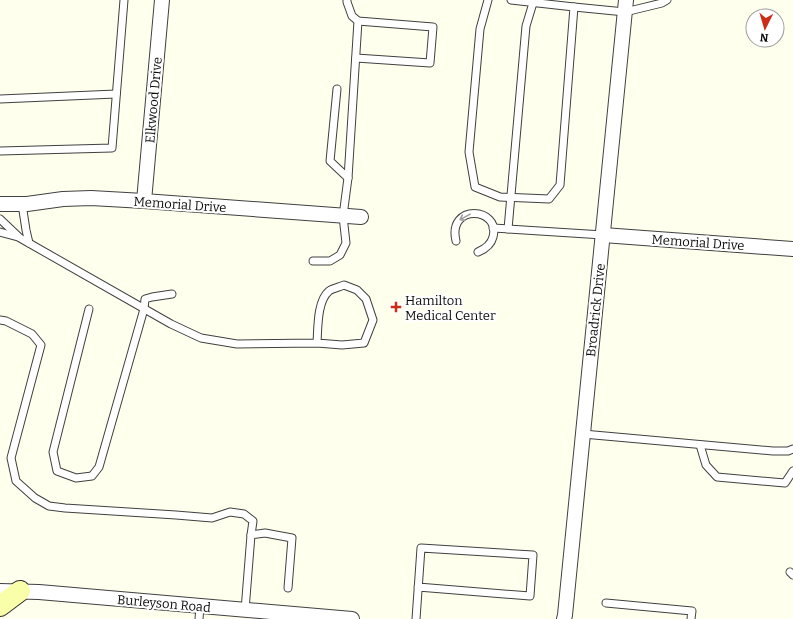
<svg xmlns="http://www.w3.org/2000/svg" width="793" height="619" viewBox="0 0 793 619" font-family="Bitter,serif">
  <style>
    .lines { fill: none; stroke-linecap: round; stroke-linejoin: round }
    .service-casing { stroke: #404040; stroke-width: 9 }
    .minor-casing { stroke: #404040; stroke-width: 16 }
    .secondary-casing { stroke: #2f2f2f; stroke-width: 22 }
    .service { stroke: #fff; stroke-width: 7 }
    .minor { stroke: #fff; stroke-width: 14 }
    .secondary { stroke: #f9ffa8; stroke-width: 20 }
    .oneway { stroke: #9e9e9e }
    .poi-dot { fill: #cb2e17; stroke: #fff; stroke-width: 1.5 }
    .labels { text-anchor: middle; stroke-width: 4; stroke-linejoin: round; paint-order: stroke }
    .street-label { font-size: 13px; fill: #0d0d0d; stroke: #fff }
    .poi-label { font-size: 13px; fill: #0d0d0d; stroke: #fff; text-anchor: start }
  </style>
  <rect width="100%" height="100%" fill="#ffffed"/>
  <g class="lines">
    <defs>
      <g id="service">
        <path d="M347 0V2L352 16 358 21 433 27 430 63 356 58"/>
        <path d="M488 0 480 29 469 152 475 187 500 197 549 199 560 185 574 7 511 0"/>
        <path d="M574 7 625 12 662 3 667 0"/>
        <path d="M337 89 330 161 348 178"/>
        <path d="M0 99 116 94"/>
        <path d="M0 151 112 148 124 0"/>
        <path d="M22 204 26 230 29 243"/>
        <path d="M0 219 20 238 171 324 201 338 237 344 317 343 342 345 364 343 373 320 366 299 357 290 344 285C340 287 333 288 329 291 317 301 318 328 317 343"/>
        <path d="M493 228 603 235"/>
        <path d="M508 229 526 26 533 3 536 0"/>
        <path d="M0 232 18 237"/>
        <path d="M456 241C447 203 501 207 493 237 491 245 485 249 478 252"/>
        <path d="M313 261H330L340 255 346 243 343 216 348 178 358 21"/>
        <path d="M89 309 53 452 57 471 76 478 92 476 99 467 144 309 145 299 152 297 172 294"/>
        <path d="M0 320 6 321 32 334 41 345 11 458 16 481 35 498 49 506 65 508 176 515 212 518 230 512 244 514 253 521 251 535"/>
        <path d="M583 434 773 451H788L793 449"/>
        <path d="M700 445 706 465 717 477 785 483 793 471"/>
        <path d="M790 572 793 575"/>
        <path d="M606 603 692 611 691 619"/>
        <path d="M245 610 251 535 265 533 292 538 288 588"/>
        <path d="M199 619 200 606"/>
        <path d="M416 619 421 548 533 555 530 596 418 587"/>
      </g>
      <g id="minor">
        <path d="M144 201 162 0"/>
        <path d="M0 204H27L63 199 91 198 144 201 361 217"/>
        <path d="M603 235 793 249"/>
        <path d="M0 591 39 592 352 619"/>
        <path d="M564 619 565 615 626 0"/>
      </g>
      <path id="secondary" d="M0 606 20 591"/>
    </defs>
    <use href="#service" class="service-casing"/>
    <use href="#minor" class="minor-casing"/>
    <use href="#secondary" class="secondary-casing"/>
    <use href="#service" class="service"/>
    <use href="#minor" class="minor"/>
    <use href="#secondary" class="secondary"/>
  </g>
  <defs><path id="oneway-shaft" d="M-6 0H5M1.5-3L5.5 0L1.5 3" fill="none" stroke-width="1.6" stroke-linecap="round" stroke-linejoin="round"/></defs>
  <use class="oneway" href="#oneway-shaft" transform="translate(465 217) rotate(151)"/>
  <path class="poi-dot" d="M394 301h4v4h4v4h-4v4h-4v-4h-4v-4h4z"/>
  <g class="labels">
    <g class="street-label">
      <text transform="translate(153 100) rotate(-85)" y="5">Elkwood Drive</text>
      <text transform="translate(180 204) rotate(4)" y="5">Memorial Drive</text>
      <text transform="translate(698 242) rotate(4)" y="5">Memorial Drive</text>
      <text transform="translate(595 310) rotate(-84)" y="5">Broadrick Drive</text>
      <text transform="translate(164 603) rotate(5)" y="5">Burleyson Road</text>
    </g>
    <g class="poi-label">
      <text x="405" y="305">Hamilton<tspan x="405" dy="15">Medical Center</tspan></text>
    </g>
  </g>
  <g transform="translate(765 28) rotate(185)"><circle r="19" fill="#ffffff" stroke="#9e9e9e"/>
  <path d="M0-3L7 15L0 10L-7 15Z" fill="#cb2e17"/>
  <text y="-6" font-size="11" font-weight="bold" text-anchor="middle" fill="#0d0d0d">N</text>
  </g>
</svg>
